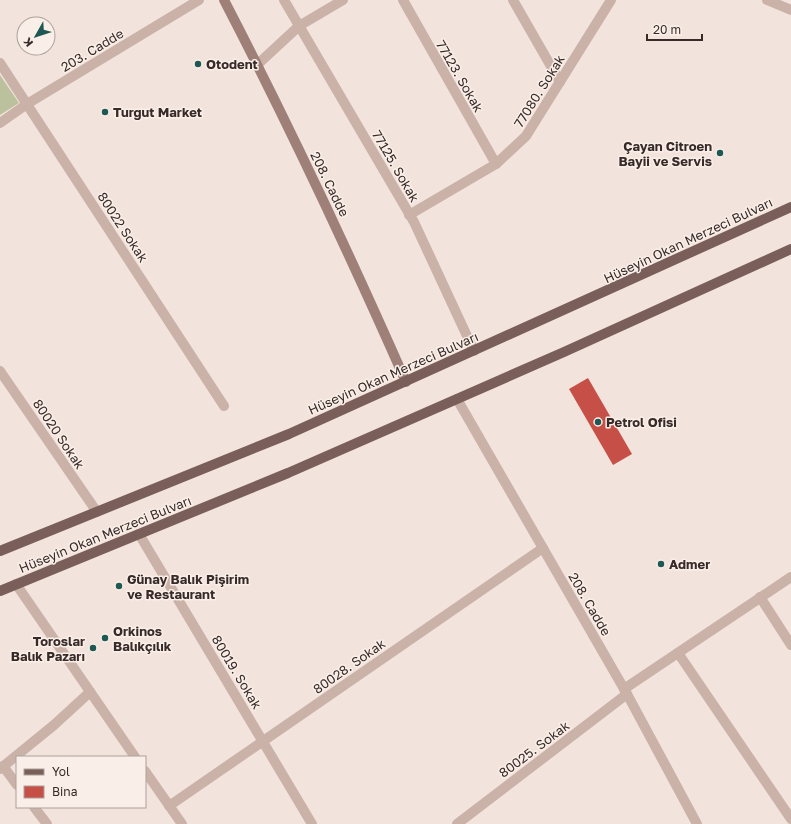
<svg xmlns="http://www.w3.org/2000/svg" width="791" height="824" viewBox="0 0 791 824" font-family="'Golos Text',sans-serif">
  <style>
    .green { fill: #bbc19c }
    .building { fill: #c64f47 }
    .lines { fill: none; stroke-linecap: round; stroke-linejoin: round }
    .street { stroke: #cab2a8; stroke-width: 10 }
    .secondary { stroke: #9e8079; stroke-width: 10 }
    .primary { stroke: #795e59; stroke-width: 10 }
    .poi-dot { fill: #1e5852; stroke: #faefe8; stroke-width: 1.5 }
    .labels { text-anchor: middle; stroke-width: 3; stroke-linejoin: round; paint-order: stroke }
    .street-label { font-size: 13px; fill: #372a28; stroke: #faefe8 }
    .poi-label { font-size: 13px; font-weight: bold; fill: #372a28; stroke: #faefe8; text-anchor: start }
  </style>
  <rect width="100%" height="100%" fill="#f2e4dc"/>
  <path class="green" d="M0 75 19 103 0 115Z"/>
  <path class="building" d="M588 378 632 454 613 465 569 389Z"/>
  <g class="lines">
    <g class="street">
      <path d="M284 0 414 222 474 351"/>
      <path d="M403 0 496 164"/>
      <path d="M513 0 560 82"/>
      <path d="M767 0 791 10"/>
      <path d="M0 63 224 406"/>
      <path d="M258 64 299 26 343 0"/>
      <path d="M0 123 27 104 199 0"/>
      <path d="M409 215 496 164 526 136 611 0"/>
      <path d="M0 371 97 512"/>
      <path d="M457 399 627 694 697 824"/>
      <path d="M139 534 312 824"/>
      <path d="M16 584 135 757"/>
      <path d="M760 597 791 645"/>
      <path d="M678 653 791 819"/>
      <path d="M624 689 791 577"/>
      <path d="M3 766 17 785"/>
      <path d="M0 769 54 725 90 692"/>
      <path d="M145 771 182 824"/>
      <path d="M169 806 543 548"/>
      <path d="M34 807 47 824"/>
      <path d="M457 824 627 694"/>
    </g>
    <path class="secondary" d="M224 0C289 125 349 253 406 382"/>
    <g class="primary">
      <path d="M0 551 289 434 791 207"/>
      <path d="M0 591 288 473 564 352 791 249"/>
    </g>
  </g>
  <g class="poi-dot">
    <circle cx="198" cy="64" r="4"/>
    <circle cx="105" cy="112" r="4"/>
    <circle cx="720" cy="153" r="4"/>
    <circle cx="598" cy="422" r="4"/>
    <circle cx="661" cy="564" r="4"/>
    <circle cx="119" cy="586" r="4"/>
    <circle cx="105" cy="638" r="4"/>
    <circle cx="93" cy="648" r="4"/>
  </g>
  <g class="labels">
    <g class="street-label">
      <text transform="translate(92 50) rotate(-31)" y="5">203. Cadde</text>
      <text transform="translate(460 76) rotate(60)" y="5">77123. Sokak</text>
      <text transform="translate(539 91) rotate(-58)" y="5">77080. Sokak</text>
      <text transform="translate(396 166) rotate(60)" y="5">77125. Sokak</text>
      <text transform="translate(330 184) rotate(64)" y="5">208. Cadde</text>
      <text transform="translate(123 227) rotate(57)" y="5">80022 Sokak</text>
      <text transform="translate(688 240) rotate(-25)" y="5">Hüseyin Okan Merzeci Bulvarı</text>
      <text transform="translate(393 373) rotate(-24)" y="5">Hüseyin Okan Merzeci Bulvarı</text>
      <text transform="translate(59 434) rotate(56)" y="5">80020 Sokak</text>
      <text transform="translate(105 534) rotate(-22)" y="5">Hüseyin Okan Merzeci Bulvarı</text>
      <text transform="translate(590 604) rotate(60)" y="5">208. Cadde</text>
      <text transform="translate(349 666) rotate(-35)" y="5">80028. Sokak</text>
      <text transform="translate(237 672) rotate(59)" y="5">80019. Sokak</text>
      <text transform="translate(534 749) rotate(-37)" y="5">80025. Sokak</text>
    </g>
    <g class="poi-label">
      <text x="206" y="69">Otodent</text>
      <text x="113" y="117">Turgut Market</text>
      <text x="712" y="151" text-anchor="end">Çayan Citroen<tspan x="712" dy="15">Bayii ve Servis</tspan></text>
      <text x="606" y="427">Petrol Ofisi</text>
      <text x="669" y="569">Admer</text>
      <text x="127" y="584">Günay Balık Pişirim<tspan x="127" dy="15">ve Restaurant</tspan></text>
      <text x="113" y="636">Orkinos<tspan x="113" dy="15">Balıkçılık</tspan></text>
      <text x="85" y="646" text-anchor="end">Toroslar<tspan x="85" dy="15">Balık Pazarı</tspan></text>
    </g>
  </g>
  <rect x="16" y="756" width="130" height="52" fill="#faefe8" stroke="#aca09b"/>
  <rect x="24" y="769" width="20" height="6" fill="#795e59" stroke="#aca09b"/>
  <text x="52" y="776" font-size="12" fill="#372a28">Yol</text>
  <rect x="24" y="786" width="20" height="12" fill="#c64f47" stroke="#aca09b"/>
  <text x="52" y="796" font-size="12" fill="#372a28">Bina</text>
  <g transform="translate(36 36) rotate(231)"><circle r="19" fill="#faefe8" stroke="#aca09b"/>
  <path d="M0-3L7 15L0 10L-7 15Z" fill="#1e5852"/>
  <text y="-6" font-size="11" font-weight="bold" text-anchor="middle" fill="#372a28">K</text>
  </g>
  <path d="M647 34v6h55v-6" fill="none" stroke="#372a28" stroke-width="2"/>
  <text x="653" y="34" font-size="12" fill="#372a28" stroke="#faefe8" stroke-width="3" paint-order="stroke">20 m</text>
</svg>
